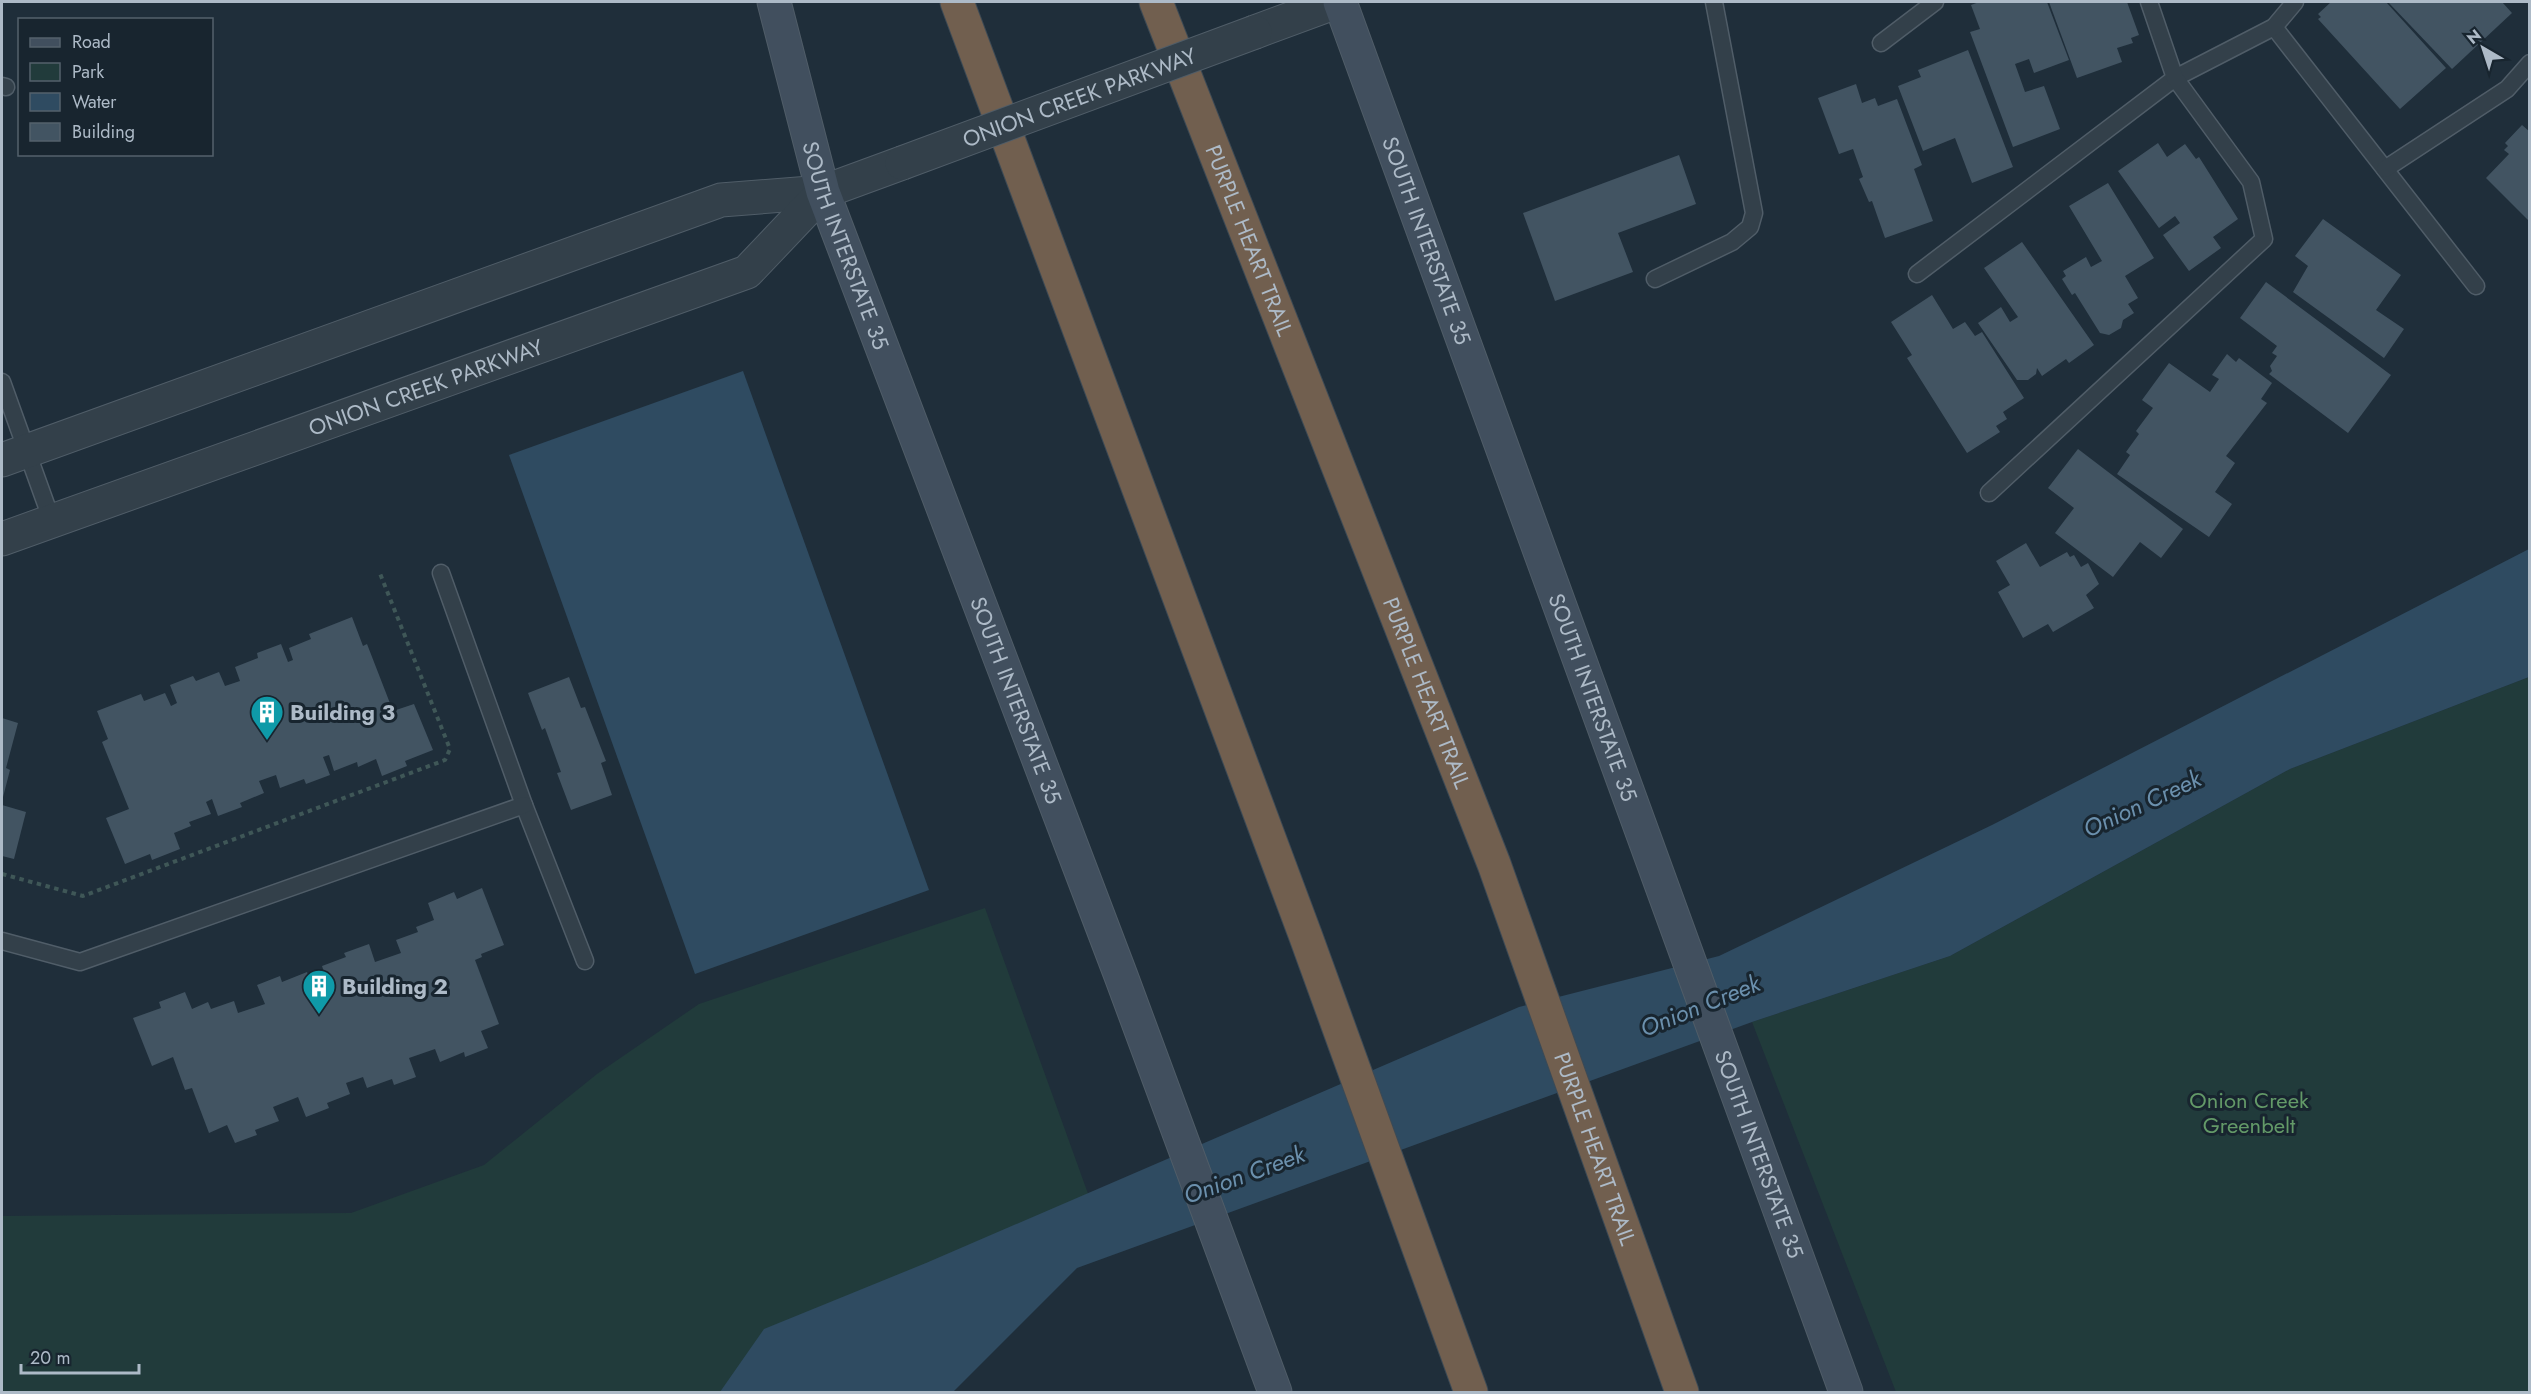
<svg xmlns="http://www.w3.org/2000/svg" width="2531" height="1394" viewBox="0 0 2531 1394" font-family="Jost,sans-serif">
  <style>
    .green { fill: #213b3b }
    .water { fill: #2f4b61 }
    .building { fill: #425462 }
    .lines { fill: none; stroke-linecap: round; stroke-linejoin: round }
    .service-casing { stroke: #505d68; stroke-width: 19 }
    .tertiary-casing { stroke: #505d68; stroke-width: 35 }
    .secondary-casing { stroke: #505d68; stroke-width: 35 }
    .motorway-casing { stroke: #3d4a55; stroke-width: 35 }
    .path { stroke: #3f5757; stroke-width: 4; stroke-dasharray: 4.5 4.5; stroke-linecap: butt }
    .service { stroke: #33404a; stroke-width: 16 }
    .tertiary { stroke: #33404a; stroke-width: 33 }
    .secondary { stroke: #414f5e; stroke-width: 33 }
    .motorway { stroke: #715f4f; stroke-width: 33 }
    .tertiary-bridge-casing { stroke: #505d68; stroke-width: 35; stroke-linecap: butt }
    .tertiary-bridge { stroke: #33404a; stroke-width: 33 }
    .labels { text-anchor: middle; stroke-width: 6; stroke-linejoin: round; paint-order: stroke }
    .street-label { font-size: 22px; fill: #adbac7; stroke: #18252f }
    .poi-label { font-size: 22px; font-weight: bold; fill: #adbac7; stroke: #18252f; text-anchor: start }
    .park-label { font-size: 22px; fill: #639968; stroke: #18252f }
    .water-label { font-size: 24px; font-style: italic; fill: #6b90ad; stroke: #18252f }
  </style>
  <rect width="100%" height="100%" fill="#1f2e3a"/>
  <g class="green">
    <path d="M2529 677V1392H1896L1752 1022 1950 956 2290 769Z"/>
    <path d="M985 908 1091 1202 788 1392H2V1216L351 1213 484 1165 597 1074 699 1004Z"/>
  </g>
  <g class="water">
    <path d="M743 371 929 890 695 974 509 455Z"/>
    <path d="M2529 549V677L2290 769 1950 956 1752 1022 1077 1268 953 1392H720L764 1329 926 1263 1519 1007 1719 956 1992 825Z"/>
  </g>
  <g class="building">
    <path d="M1979 2H2047L2069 60 2034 73 2029 59 2015 64 2025 92 2044 86 2060 129 2013 147 1970 32 1980 29 1971 5Z"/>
    <path d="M2049 2H2127L2139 35 2131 38 2133 43 2117 48 2122 62 2077 78Z"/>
    <path d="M2331 2H2386L2446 68 2400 109 2318 19 2321 17 2318 14Z"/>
    <path d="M2388 2H2502L2512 13 2452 69Z"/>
    <path d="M1968 50 2013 167 1972 183 1955 138 1923 151 1898 86 1921 77 1918 70Z"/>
    <path d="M1856 84 1862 103 1875 98 1878 106 1897 99 1922 165 1914 169 1933 221 1885 238 1872 201 1869 202 1859 179 1863 177 1853 149 1839 154 1818 98Z"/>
    <path d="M2522 125 2530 132V222L2486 178 2509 154 2504 150 2508 146 2505 143Z"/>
    <path d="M2158 143 2167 157 2185 144 2196 159 2199 157 2238 219 2213 237 2221 248 2189 271 2163 235 2180 223 2175 216 2159 228 2118 171Z"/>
    <path d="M1679 155 1696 204 1618 233 1633 272 1555 301 1523 213Z"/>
    <path d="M2108 183 2154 258 2125 276 2138 298 2128 304 2134 313 2123 320 2121 328 2109 335 2100 333 2075 293 2072 295 2062 279 2066 276 2063 271 2086 257 2091 267 2102 261 2069 206Z"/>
    <path d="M2323 219 2401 275 2376 310 2404 329 2384 358 2293 292 2308 266 2295 256Z"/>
    <path d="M2022 242 2094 345 2069 363 2066 359 2042 376 2037 368 2036 374 2028 380H2017L1978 323 2001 307 2010 322 2018 317 1984 268Z"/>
    <path d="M2266 282 2391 375 2348 433 2269 374 2272 371 2270 366 2277 356 2272 353 2277 346 2240 318Z"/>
    <path d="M1932 295 1953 329 1965 322 1975 336 1982 332 2024 398 2003 412 2007 419 1996 426 2000 432 1967 453 1907 358 1912 355 1891 322Z"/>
    <path d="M2227 354 2236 362 2239 358 2272 383 2261 399 2267 403 2226 456 2235 463 2215 492 2232 504 2209 537 2117 474 2130 455 2126 452 2139 434 2136 431 2153 408 2142 400 2169 363 2210 392 2219 379 2212 375Z"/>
    <path d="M2078 449 2183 529 2161 558 2140 542 2113 577 2055 533 2074 508 2048 488Z"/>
    <path d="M2026 543 2040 567 2067 552 2070 557 2074 555 2081 567 2088 563 2099 584 2086 595 2094 608 2053 632 2048 624 2023 638 1998 592 2010 585 1996 561Z"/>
    <path d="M352 617 363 646 367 644 393 711 414 704 433 750 405 761 407 766 382 776 376 759 358 767 357 762 334 771 329 755 323 757 330 775 306 784 304 779 280 788 276 775 259 781 264 793 240 803 242 807 218 816 212 799 206 802 211 814 189 822 191 826 174 833 180 849 152 860 150 854 125 864 106 818 129 809 102 742 108 739 97 711 141 694 144 701 165 693 171 706 177 703 170 685 193 676 196 681 219 672 225 686 240 681 235 667 258 658 257 653 281 644 288 662 293 660 289 648 311 639 309 634Z"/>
    <path d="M569 677 581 708 585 707 606 761 601 763 612 795 571 810 557 773 561 772 545 728 542 730 528 693Z"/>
    <path d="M2 718 18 723 6 768 10 770 2 801Z"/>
    <path d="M2 805 26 812 14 859 2 856Z"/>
    <path d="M482 888 504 945 481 954 482 957 475 960 499 1024 481 1031 488 1048 465 1057 464 1052 440 1062 435 1049 409 1058 416 1077 394 1085 392 1079 367 1088 363 1077 346 1083 350 1094 327 1103 329 1108 306 1117 298 1097 273 1107 279 1121 255 1130 257 1135 235 1143 227 1125 209 1133 192 1088 185 1090 173 1057 152 1066 133 1018 161 1008 159 1002 185 992 192 1009 208 1002 211 1009 234 1001 238 1013 265 1004 257 985 280 976 282 982 307 972 313 987 327 981 322 966 346 957 344 953 369 944 375 962 401 953 396 940 418 932 416 927 434 920 428 903 454 892 457 899Z"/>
  </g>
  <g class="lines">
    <defs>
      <g id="service">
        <path d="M2274 27 2476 286"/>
        <path d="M1881 43 1935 2"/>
        <path d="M2 86 6 87"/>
        <path d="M2385 169 2507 89 2530 63"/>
        <path d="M1917 274 2175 78 2274 27 2295 2"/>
        <path d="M1655 279 1732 242 1750 227 1754 213 1714 2"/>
        <path d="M2 382 52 521"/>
        <path d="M1989 493 2264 239 2251 182 2175 78 2149 2"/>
        <path d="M441 573 524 805 585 961"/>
        <path d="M2 941 80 962 524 805"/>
      </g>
      <g id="tertiary">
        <path d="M1255 32 1336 2"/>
        <path d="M2 460 721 200 823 192 902 163"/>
        <path id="s1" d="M2 539 747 272 823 192"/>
      </g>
      <g id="secondary">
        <path id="s2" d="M774 2 823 192 1121 976 1275 1392"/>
        <path id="s3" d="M1340 2 1846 1392"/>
      </g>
      <g id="motorway">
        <path d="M957 2 1306 937 1471 1392"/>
        <path id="s4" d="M1156 2 1494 864 1682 1392"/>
      </g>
    </defs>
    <use href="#service" class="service-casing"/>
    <use href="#tertiary" class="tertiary-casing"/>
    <use href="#secondary" class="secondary-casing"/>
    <use href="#motorway" class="motorway-casing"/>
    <path class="path" d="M2 874 83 896 445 760 450 749 379 571"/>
    <use href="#service" class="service"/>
    <use href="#tertiary" class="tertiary"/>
    <use href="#secondary" class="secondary"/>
    <use href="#motorway" class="motorway"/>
    <defs>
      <g id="tertiary-bridge">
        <path id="s5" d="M902 163 1255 32"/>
      </g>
    </defs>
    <use href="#tertiary-bridge" class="tertiary-bridge-casing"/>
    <use href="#tertiary-bridge" class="tertiary-bridge"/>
  </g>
  <defs>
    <symbol id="building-pin" viewBox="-11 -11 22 30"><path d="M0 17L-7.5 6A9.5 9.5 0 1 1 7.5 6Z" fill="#0f9aa8" stroke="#18252f"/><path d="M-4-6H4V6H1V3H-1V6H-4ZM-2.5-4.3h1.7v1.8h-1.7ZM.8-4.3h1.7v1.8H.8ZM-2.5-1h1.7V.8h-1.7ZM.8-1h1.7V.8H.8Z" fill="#fff"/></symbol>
  </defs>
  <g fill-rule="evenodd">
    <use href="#building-pin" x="248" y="693" width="38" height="52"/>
    <use href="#building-pin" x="300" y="967" width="38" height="52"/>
  </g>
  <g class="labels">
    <g class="street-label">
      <text dy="8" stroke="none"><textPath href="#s5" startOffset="189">ONION CREEK PARKWAY</textPath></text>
      <text dy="8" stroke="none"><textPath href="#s3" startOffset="254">SOUTH INTERSTATE 35</textPath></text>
      <text dy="8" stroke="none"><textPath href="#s4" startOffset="256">PURPLE HEART TRAIL</textPath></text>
      <text dy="8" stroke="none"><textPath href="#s2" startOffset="254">SOUTH INTERSTATE 35</textPath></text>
      <text dy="8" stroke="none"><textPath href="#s1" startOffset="450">ONION CREEK PARKWAY</textPath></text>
      <text dy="8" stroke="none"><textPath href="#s4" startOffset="742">PURPLE HEART TRAIL</textPath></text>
      <text dy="8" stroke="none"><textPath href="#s3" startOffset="740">SOUTH INTERSTATE 35</textPath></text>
      <text dy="8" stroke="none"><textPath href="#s2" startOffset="740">SOUTH INTERSTATE 35</textPath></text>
      <text dy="8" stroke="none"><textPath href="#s4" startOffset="1228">PURPLE HEART TRAIL</textPath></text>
      <text dy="8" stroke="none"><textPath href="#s3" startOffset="1226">SOUTH INTERSTATE 35</textPath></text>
    </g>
    <g class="poi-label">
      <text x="290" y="720">Building 3</text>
      <text x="342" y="994">Building 2</text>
    </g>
    <g class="park-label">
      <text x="2249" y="1108">Onion Creek<tspan x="2249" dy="25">Greenbelt</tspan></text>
    </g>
    <g class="water-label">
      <text transform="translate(2142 804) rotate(-25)" y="8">Onion Creek</text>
      <text transform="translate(1700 1006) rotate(-22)" y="8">Onion Creek</text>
      <text transform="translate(1244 1175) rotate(-20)" y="8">Onion Creek</text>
    </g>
  </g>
  <rect width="2531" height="1394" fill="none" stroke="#adbac7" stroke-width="6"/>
  <rect x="18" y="18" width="195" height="138" fill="#18252f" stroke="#54616c" stroke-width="1.5"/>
  <rect x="30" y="38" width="30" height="9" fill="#414f5e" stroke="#54616c" stroke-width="1.5"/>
  <text x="72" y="48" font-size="18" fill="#adbac7">Road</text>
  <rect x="30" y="63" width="30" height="18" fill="#213b3b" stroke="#54616c" stroke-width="1.5"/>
  <text x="72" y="78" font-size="18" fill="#adbac7">Park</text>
  <rect x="30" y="93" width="30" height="18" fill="#2f4b61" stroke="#54616c" stroke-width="1.5"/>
  <text x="72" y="108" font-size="18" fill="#adbac7">Water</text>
  <rect x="30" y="123" width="30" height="18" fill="#425462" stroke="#54616c" stroke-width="1.5"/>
  <text x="72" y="138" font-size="18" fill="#adbac7">Building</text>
  <g transform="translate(2483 48) rotate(321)" stroke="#18252f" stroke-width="4.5" paint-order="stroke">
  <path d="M0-4.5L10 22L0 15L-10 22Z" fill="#adbac7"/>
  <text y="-9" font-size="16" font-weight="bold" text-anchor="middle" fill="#adbac7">N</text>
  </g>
  <path d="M21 1364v9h118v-9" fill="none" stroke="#adbac7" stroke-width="3"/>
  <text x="30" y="1364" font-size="18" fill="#adbac7" stroke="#18252f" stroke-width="4.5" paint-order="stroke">20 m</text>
</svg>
